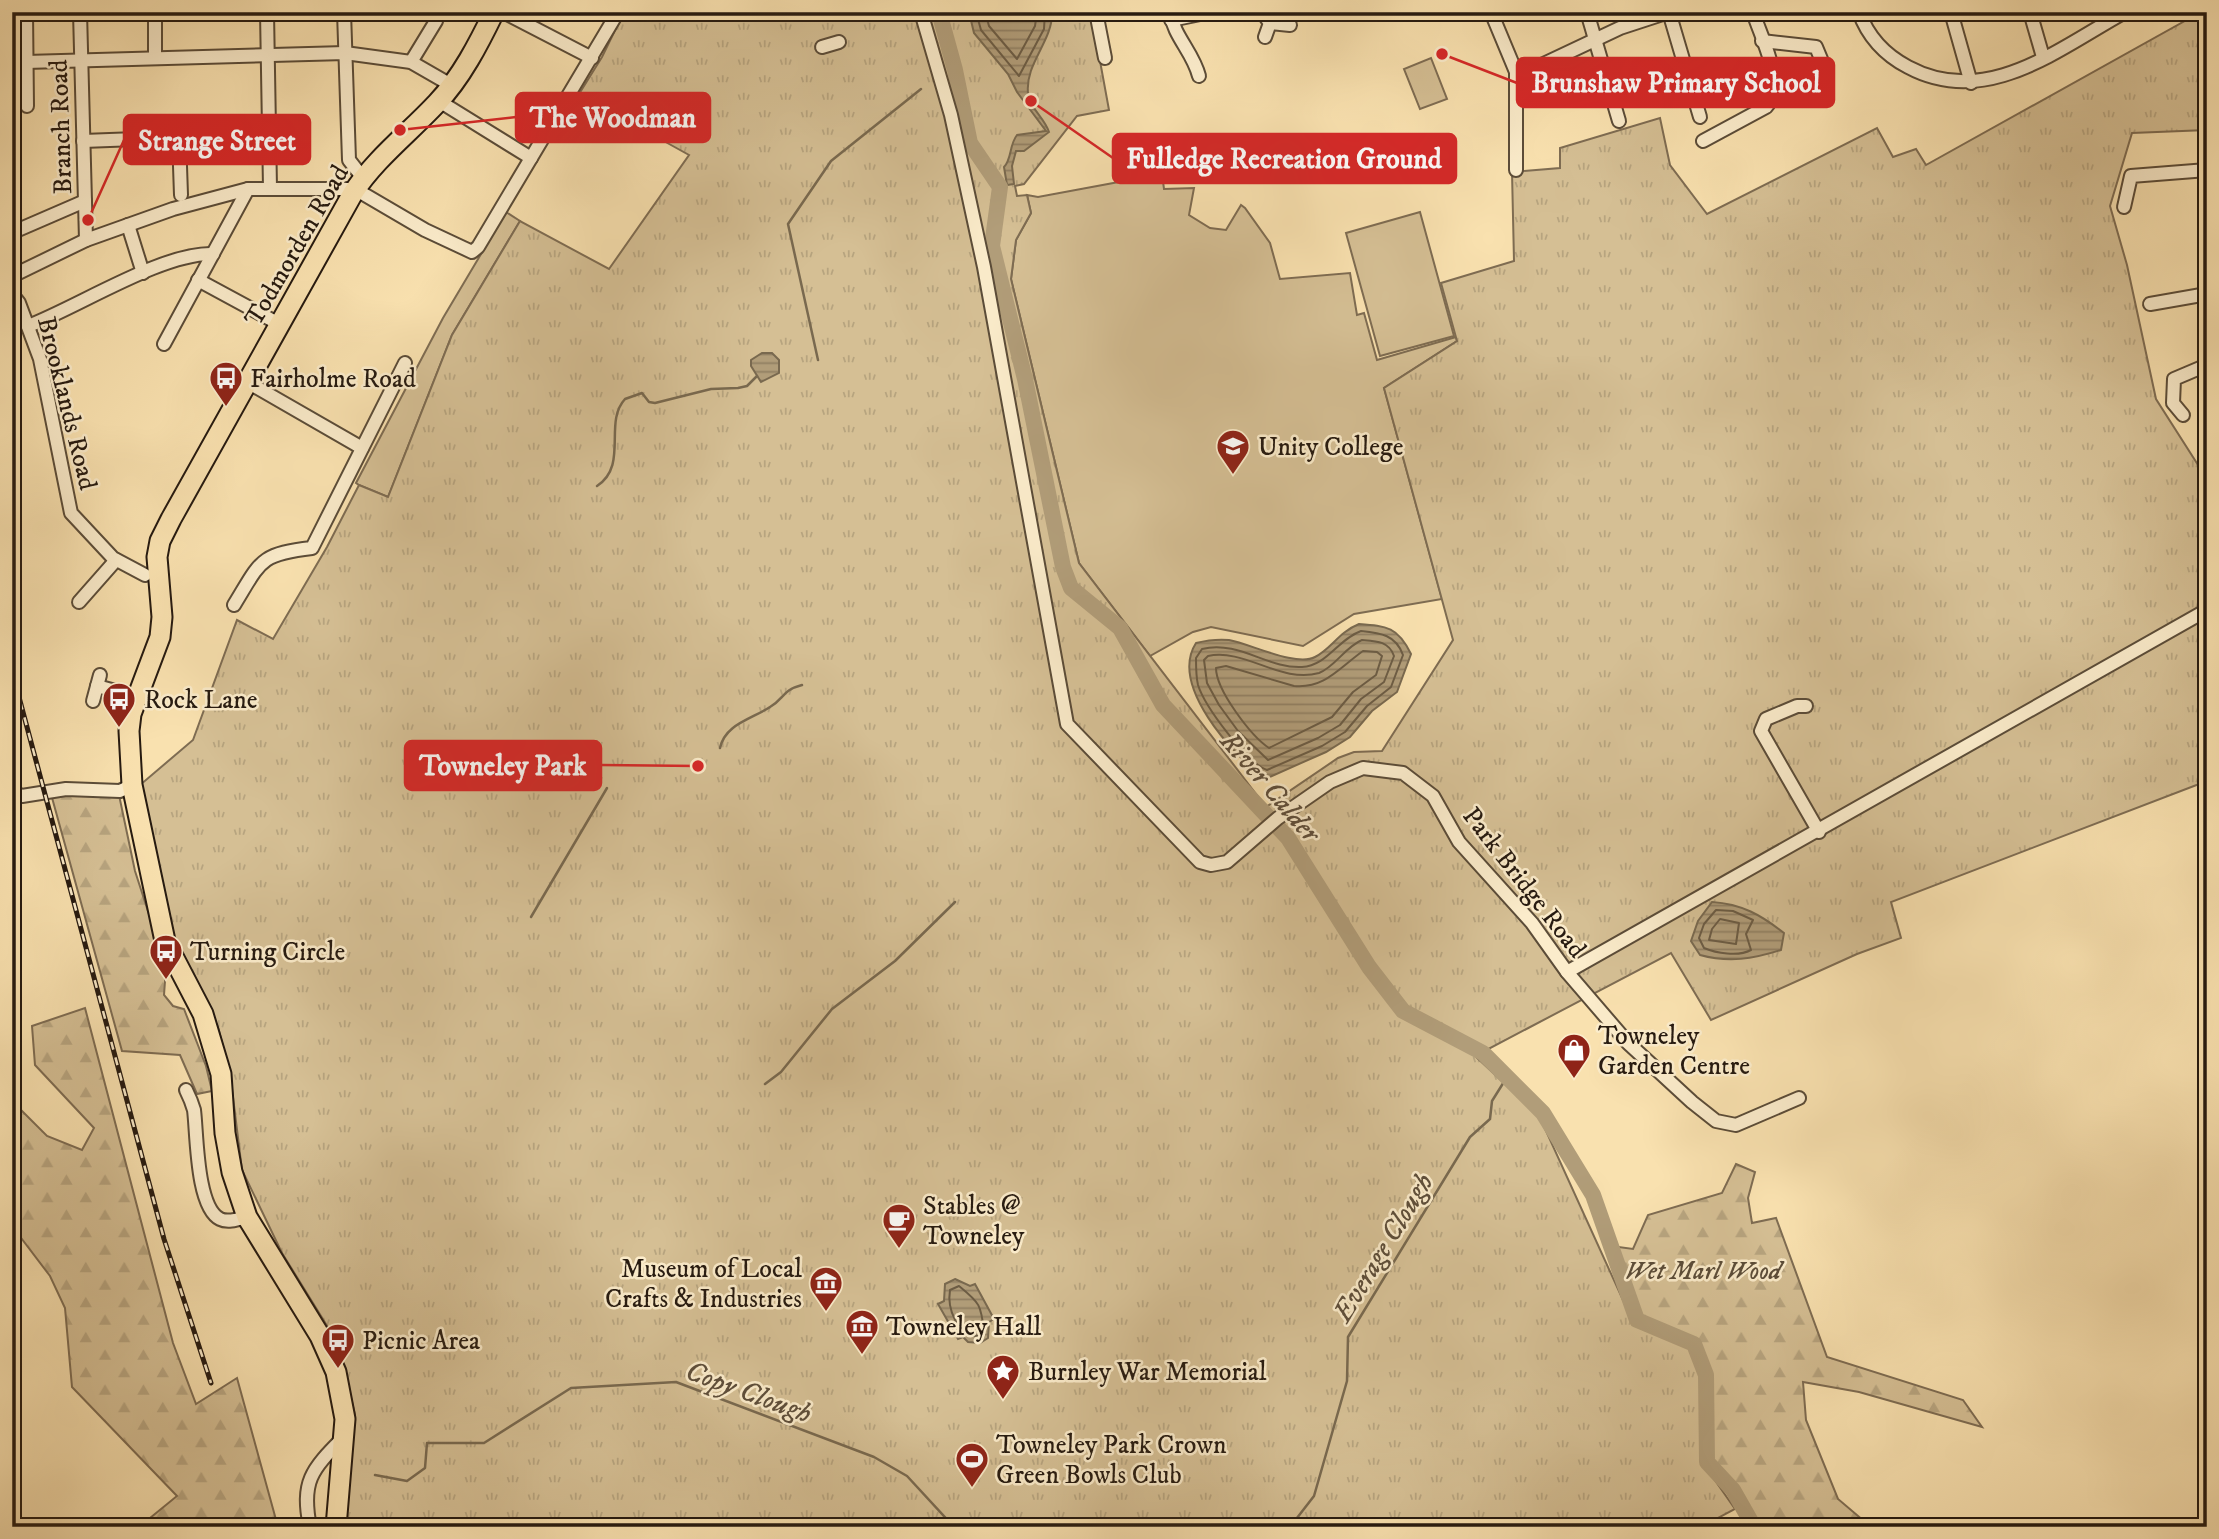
<svg xmlns="http://www.w3.org/2000/svg" width="2219" height="1539" viewBox="0 0 2219 1539" font-family="'IM FELL DW Pica',serif">
  <style>
    .green { fill: #d5bf94; stroke: #7e6c52; stroke-width: 2 }
    .forest { fill: url(#forest-firs); stroke: #7e6c52; stroke-width: 2 }
    .park { fill: url(#park-tufts); stroke: #7e6c52; stroke-width: 2 }
    .water { fill: url(#water-rules); stroke: #79694f; stroke-width: 2 }
    .lines { fill: none; stroke-linecap: round; stroke-linejoin: round }
    .shore { stroke: #6c5c44; stroke-width: 2 }
    .stream { stroke: #79694f; stroke-width: 2.5 }
    .river { stroke: #b19d79; stroke-width: 16 }
    .minor-casing { stroke: #5b4c38; stroke-width: 16 }
    .highway-casing { stroke: #261a10; stroke-width: 23 }
    .minor { stroke: #fbeccb; stroke-width: 12 }
    .highway { stroke: #f9e1af; stroke-width: 19 }
    .rail-casing { stroke: #261a10; stroke-width: 5 }
    .rail { stroke: #fbeccb; stroke-width: 2.5; stroke-dasharray: 8; stroke-linecap: butt }
    .labels { text-anchor: middle; stroke-width: 5; stroke-linejoin: round; paint-order: stroke }
    .street-label { font-size: 26px; fill: #261a10; stroke: #fbeccb }
    .poi-label { font-size: 26px; fill: #261a10; stroke: #fbeccb; text-anchor: start }
    .park-label { font-size: 26px; font-style: italic; fill: #5b4c38; stroke: #fbeccb }
    .water-label { font-size: 28px; font-style: italic; fill: #5e4e3a; stroke: #fbeccb }
    .leader { fill: none; stroke: #d62828; stroke-width: 2.5 }
    .callout-dot { fill: #d62828; stroke: #fbeccb; stroke-width: 2.5 }
    .callout { fill: #d62828; stroke: #d62828; stroke-width: 2.5 }
    .callout-label { font-size: 28px; text-anchor: middle; font-weight: bold; fill: #fff }
  </style>
  <defs>
    <pattern id="forest-firs" width="22" height="20" patternUnits="userSpaceOnUse" patternTransform="scale(1.75)"><rect width="22" height="20" fill="#d5bf94"/><path d="M5 1l3.5 6h-7zM16 11l3.5 6h-7z" fill="#b7a47f"/></pattern>
    <pattern id="park-tufts" width="24" height="20" patternUnits="userSpaceOnUse" patternTransform="scale(1.75)"><rect width="24" height="20" fill="#d5bf94"/><path d="M3 7l-1-3M5 7V3M7 7l1-3M15 17l-1-3M17 17v-4M19 17l1-3" fill="none" stroke="#b7a47f"/></pattern>
    <pattern id="water-rules" width="6" height="5" patternUnits="userSpaceOnUse" patternTransform="scale(1.75)"><rect width="6" height="5" fill="#b19d79"/><path d="M0 2.5h6" fill="none" stroke="#907f62"/></pattern>
  </defs>
  <rect width="100%" height="100%" fill="#f9e1af"/>
  <filter id="stains"><feTurbulence type="fractalNoise" baseFrequency=".00286" numOctaves="4"/><feColorMatrix values="0 0 0 0 .2 0 0 0 0 .09 0 0 0 0 .02 0 0 0 .5 -.17"/></filter>
  <radialGradient id="worn" r=".72"><stop offset=".6" stop-color="#630" stop-opacity="0"/><stop offset="1" stop-color="#630" stop-opacity=".3"/></radialGradient>
  <g class="green">
    <path d="M1431 58 1447 99 1420 109 1404 69Z"/>
    <path d="M1162 174 1164 189 1194 188 1189 215 1210 228 1226 230 1241 205 1245 208 1270 243 1280 279 1350 273 1357 315 1364 313 1377 360 1456 337 1457 341 1384 388 1442 599 1354 614 1303 646 1211 627 1193 632 1150 656 1079 563 1011 279 1016 240 1031 213 1027 195 1038 197Z"/>
    <path d="M506 212 520 221 452 335 388 497 359 485 356 483 443 318Z"/>
    <path d="M1420 212 1454 336 1380 356 1346 233Z"/>
  </g>
  <g class="forest">
    <path d="M51 794 119 795 135 871 166 967 164 995 173 1006 184 1009 206 1066 212 1091 197 1094 180 1055 122 1051Z"/>
    <path d="M85 1008 173 1343 196 1404 237 1378 278 1527H139L177 1496 72 1387 65 1308 50 1276 12 1226V1101L47 1136 82 1150 94 1128 35 1065 32 1026Z"/>
    <path d="M1736 1164 1755 1172 1748 1198 1752 1223 1776 1218 1827 1357 1963 1400 1982 1427 1859 1392 1803 1382 1806 1420 1838 1499 1871 1527H1761L1743 1497 1711 1461V1373L1696 1341 1640 1316 1611 1246 1633 1249 1648 1215 1722 1193Z"/>
  </g>
  <path class="park" d="M624 12H1091L1109 110 1077 116 1024 184 1015 186 1017 196 1027 195 1031 213 1016 240 1011 279 1079 563 1266 807 1338 758 1354 752 1382 751 1453 640 1384 388 1457 341 1441 283 1514 261 1512 172 1560 168V148L1660 118 1670 165 1707 214 1877 128 1893 157 1916 149 1926 165 2201 12H2207V130L2132 133 2110 206 2127 265 2156 399 2207 479V781L1891 902 1901 938 1857 954 1711 1020 1671 953 1475 1056 1530 1107 1542 1122 1633 1322 1689 1346 1703 1375 1705 1466 1735 1509 1701 1527H344L355 1415 344 1366 329 1329 282 1253 242 1170 230 1073 218 1027 175 941 140 785 193 740 237 620 273 639 327 547 359 485 388 497 452 335 520 221 609 269 689 155 579 94 602 57Z"/>
  <g class="water">
    <path d="M969 12H1052C1053 41 1025 63 1028 93 1030 109 1044 117 1049 132L1024 151H1016L1012 166 1014 184 1007 185 1004 167C1012 159 1009 145 1017 135L1046 131 1017 92 1008 74 974 33Z"/>
    <path d="M762 353H772L779 360V373L761 382 751 366V360Z"/>
    <path d="M1359 624C1387 626 1398 627 1411 654L1397 692 1372 711 1350 737 1326 752 1265 779C1232 754 1169 685 1196 643 1208 640 1218 639 1229 640 1251 644 1296 667 1315 657 1331 649 1339 632 1359 624Z"/>
    <path d="M1712 902C1742 904 1761 915 1784 933L1781 950C1753 959 1729 963 1700 955L1691 941 1698 921Z"/>
    <path d="M955 1279 970 1286 975 1284 994 1319 989 1322 988 1338 980 1343 968 1342 963 1337 958 1339 938 1304 944 1301 945 1284Z"/>
  </g>
  <g class="lines">
    <g class="shore">
      <path d="M976 12 981 30 1019 76 1044 29 1045 12"/>
      <path d="M985 12 989 26 1017 59 1035 26 1037 12"/>
      <path d="M1361 631C1381 633 1396 635 1403 655L1391 687 1367 706 1345 732 1322 746 1267 770C1247 763 1205 707 1198 685 1196 677 1196 666 1196 658L1202 649C1239 640 1268 669 1302 667 1327 666 1338 639 1361 631Z"/>
      <path d="M1362 640C1376 641 1389 641 1394 656L1384 682 1361 699 1340 725 1318 738 1268 760 1238 731 1219 705 1207 683 1204 660 1208 656C1245 648 1281 684 1319 673 1335 667 1345 647 1362 640Z"/>
      <path d="M1363 651 1377 652 1382 656 1376 675 1353 692 1332 717 1269 748C1251 736 1216 690 1216 668L1226 666 1294 686C1325 689 1340 667 1363 651Z"/>
      <path d="M1716 910 1733 911 1753 920 1746 934 1751 950C1738 957 1716 953 1704 948L1699 938 1704 924Z"/>
      <path d="M1720 919 1739 923 1736 944 1709 940 1712 929Z"/>
      <path d="M959 1286C980 1303 981 1305 984 1331L979 1336C957 1337 947 1308 950 1290Z"/>
    </g>
    <g class="stream">
      <path d="M818 360 788 224 831 161 921 89"/>
      <path d="M597 486C629 465 603 423 625 399L642 393 649 402 655 403 711 389 738 388 747 386 757 376"/>
      <path d="M720 748C725 724 752 719 770 707 784 699 782 690 802 685"/>
      <path d="M531 917 607 788"/>
      <path d="M765 1084 781 1072 832 1009 895 961 955 902"/>
      <path d="M375 1475 407 1481 425 1468 427 1443H484L571 1388 676 1382 874 1457 907 1476 954 1527"/>
      <path d="M1290 1527 1314 1496 1347 1381 1348 1337 1470 1137 1490 1119 1492 1101 1507 1077"/>
    </g>
    <path class="river" d="M939 12 955 70 970 143 1000 187 992 246 1025 379 1063 567 1071 588 1120 628 1163 705 1288 838 1369 967 1403 1011 1483 1053 1543 1113 1593 1195 1637 1320 1694 1344 1706 1375 1707 1462 1733 1490 1754 1527"/>
    <defs>
      <g id="minor">
        <path d="M26 12 27 106"/>
        <path d="M80 12 86 240"/>
        <path d="M155 12V58"/>
        <path d="M267 12 270 188"/>
        <path d="M344 12 349 160 363 178"/>
        <path d="M503 12 592 58"/>
        <path d="M921 12 951 115 984 267 1067 724 1200 862 1211 865 1227 862 1278 818 1330 782 1363 768 1403 773 1433 796 1459 842 1532 923 1567 972 1628 1043 1692 1102 1716 1121 1736 1125 1799 1098"/>
        <path d="M1096 12 1105 58"/>
        <path d="M1170 12C1174 37 1193 52 1199 76"/>
        <path d="M1262 12 1270 23 1265 37"/>
        <path d="M1491 12 1516 72V170"/>
        <path d="M1587 12 1619 121"/>
        <path d="M1669 12 1700 117"/>
        <path d="M1859 12C1868 37 1885 55 1908 67 1986 109 2058 49 2125 12"/>
        <path d="M1951 12 1971 83"/>
        <path d="M2030 12 2043 57"/>
        <path d="M811 13 815 12"/>
        <path d="M1171 20 1210 12"/>
        <path d="M1270 23 1290 25"/>
        <path d="M1762 41 1816 47 1826 71"/>
        <path d="M822 47 839 42"/>
        <path d="M26 62 345 53 411 62 451 85"/>
        <path d="M411 62 436 21 438 12"/>
        <path d="M1516 72 1531 70 1620 28 1669 12"/>
        <path d="M439 101 531 158"/>
        <path d="M179 137 181 195"/>
        <path d="M83 141 269 134"/>
        <path d="M1703 141 1766 107C1787 85 1761 38 1753 12"/>
        <path d="M2124 207 2131 176 2207 170"/>
        <path d="M12 224 18 230 85 201"/>
        <path d="M128 225 143 273"/>
        <path d="M12 276 86 240 173 209 248 189H355L425 230 472 252 478 247 618 12"/>
        <path d="M198 280 281 325"/>
        <path d="M12 294 19 303 40 359 71 513 113 558 145 575"/>
        <path d="M2150 304 2207 294"/>
        <path d="M28 326C78 307 163 252 213 254"/>
        <path d="M164 344 248 189"/>
        <path d="M249 383 362 448"/>
        <path d="M2183 415 2173 403 2174 379 2207 365"/>
        <path d="M79 602 116 560"/>
        <path d="M234 605C261 561 259 554 312 548L405 363"/>
        <path d="M97 686 137 697"/>
        <path d="M93 701 100 675"/>
        <path d="M1806 706H1797L1766 719 1761 731 1819 832"/>
        <path d="M12 792 22 796 66 789 120 791 132 785"/>
        <path d="M1567 972 2207 610"/>
        <path d="M186 1090C189 1096 192 1103 194 1110 197 1132 196 1207 220 1219 228 1223 239 1219 247 1217"/>
        <path d="M310 1527C301 1482 311 1470 343 1438"/>
      </g>
      <path id="highway" d="M336 1527 345 1419 336 1372 320 1336 247 1217 232 1172 225 1133 221 1074 203 1014 165 941 132 785 129 731 131 714 160 637 162 617 157 557 160 541 171 519 353 193C375 159 409 133 437 103 461 78 479 43 494 12"/>
    </defs>
    <use href="#minor" class="minor-casing"/>
    <use href="#highway" class="highway-casing"/>
    <use href="#minor" class="minor"/>
    <use href="#highway" class="highway"/>
    <defs>
      <path id="rail" d="M12 671 164 1239 211 1383"/>
    </defs>
    <use href="#rail" class="rail-casing"/>
    <use href="#rail" class="rail"/>
  </g>
  <defs>
    <symbol id="bus-pin" viewBox="-11 -11 22 30"><path d="M0 17L-7.5 6A9.5 9.5 0 1 1 7.5 6Z" fill="#8f2418" stroke="#fbeccb"/><path d="M-5-6H5V4H4V6H2V4H-2V6H-4V4H-5ZM-3.5-4V0h7V-4ZM-3.5 1.2v1.5H-2V1.2ZM2 1.2v1.5H3.5V1.2Z" fill="#fff"/></symbol>
    <symbol id="school-pin" viewBox="-11 -11 22 30"><path d="M0 17L-7.5 6A9.5 9.5 0 1 1 7.5 6Z" fill="#8f2418" stroke="#fbeccb"/><path d="M0-5L7-2L0 1L-7-2ZM-4 1L0 2.5L4 1V4Q0 6-4 4Z" fill="#fff"/></symbol>
    <symbol id="shop-pin" viewBox="-11 -11 22 30"><path d="M0 17L-7.5 6A9.5 9.5 0 1 1 7.5 6Z" fill="#8f2418" stroke="#fbeccb"/><path d="M-5-2.5h2.3a2.7 3.5 0 0 1 5.4 0H5L5.5 6h-11ZM-1.5-2.5h3a1.5 2.3 0 0 0-3 0Z" fill="#fff"/></symbol>
    <symbol id="cafe-pin" viewBox="-11 -11 22 30"><path d="M0 17L-7.5 6A9.5 9.5 0 1 1 7.5 6Z" fill="#8f2418" stroke="#fbeccb"/><path d="M-5.5-4.5H6V0H3Q3 3.5 0 3.5H-2.5Q-5.5 3.5-5.5 0ZM3-3.2v2h1.7v-2ZM-6 4.5H4V6H-6Z" fill="#fff"/></symbol>
    <symbol id="museum-pin" viewBox="-11 -11 22 30"><path d="M0 17L-7.5 6A9.5 9.5 0 1 1 7.5 6Z" fill="#8f2418" stroke="#fbeccb"/><path d="M0-6L6-3V-2H-6V-3ZM-5-1h2V3h-2ZM-1-1h2V3h-2ZM3-1h2V3H3ZM-6 4H6V6H-6Z" fill="#fff"/></symbol>
    <symbol id="sight-pin" viewBox="-11 -11 22 30"><path d="M0 17L-7.5 6A9.5 9.5 0 1 1 7.5 6Z" fill="#8f2418" stroke="#fbeccb"/><path d="M0-6L1.8-2.2L6-1.7L2.9 1.2L3.7 5.4L0 3.3L-3.7 5.4L-2.9 1.2L-6-1.7L-1.8-2.2Z" fill="#fff"/></symbol>
    <symbol id="stadium-pin" viewBox="-11 -11 22 30"><path d="M0 17L-7.5 6A9.5 9.5 0 1 1 7.5 6Z" fill="#8f2418" stroke="#fbeccb"/><path d="M0-5a6.5 5 0 1 0 0 10a6.5 5 0 1 0 0-10ZM-3.5-1.8h7v3.6h-7Z" fill="#fff"/></symbol>
  </defs>
  <g fill-rule="evenodd">
    <use href="#bus-pin" x="207" y="359" width="38" height="52"/>
    <use href="#school-pin" x="1214" y="427" width="38" height="52"/>
    <use href="#bus-pin" x="100" y="680" width="38" height="52"/>
    <use href="#bus-pin" x="147" y="932" width="38" height="52"/>
    <use href="#shop-pin" x="1555" y="1031" width="38" height="52"/>
    <use href="#cafe-pin" x="880" y="1201" width="38" height="52"/>
    <use href="#museum-pin" x="807" y="1264" width="38" height="52"/>
    <use href="#museum-pin" x="843" y="1307" width="38" height="52"/>
    <use href="#bus-pin" x="319" y="1321" width="38" height="52"/>
    <use href="#sight-pin" x="984" y="1352" width="38" height="52"/>
    <use href="#stadium-pin" x="953" y="1440" width="38" height="52"/>
  </g>
  <g class="labels">
    <g class="street-label">
      <text transform="translate(60 127) rotate(-92)" y="9">Branch Road</text>
      <text transform="translate(296 245) rotate(-60)" y="9">Todmorden Road</text>
      <text transform="translate(68 403) rotate(76)" y="9">Brooklands Road</text>
      <text transform="translate(1525 882) rotate(52)" y="9">Park Bridge Road</text>
    </g>
    <g class="poi-label">
      <text x="250" y="387">Fairholme Road</text>
      <text x="1258" y="455">Unity College</text>
      <text x="144" y="708">Rock Lane</text>
      <text x="190" y="960">Turning Circle</text>
      <text x="1598" y="1044">Towneley<tspan x="1598" dy="30">Garden Centre</tspan></text>
      <text x="923" y="1214">Stables @<tspan x="923" dy="30">Towneley</tspan></text>
      <text x="802" y="1277" text-anchor="end">Museum of Local<tspan x="802" dy="30">Crafts &amp; Industries</tspan></text>
      <text x="886" y="1335">Towneley Hall</text>
      <text x="362" y="1349">Picnic Area</text>
      <text x="1028" y="1380">Burnley War Memorial</text>
      <text x="996" y="1453">Towneley Park Crown<tspan x="996" dy="30">Green Bowls Club</tspan></text>
    </g>
    <g class="park-label">
      <text x="1703" y="1279">Wet Marl Wood</text>
    </g>
    <g class="water-label">
      <text transform="translate(1271 786) rotate(49)" y="10">River Calder</text>
      <text transform="translate(1382 1247) rotate(-59)" y="10">Everage Clough</text>
      <text transform="translate(749 1391) rotate(20)" y="10">Copy Clough</text>
    </g>
  </g>
  <path class="leader" d="M1442 54L1517 83M400 130L516 117M88 220L124 140M1031 101L1113 158M698 766L601 765"/>
  <g class="callout-dot">
    <circle cx="1442" cy="54" r="7"/>
    <circle cx="400" cy="130" r="7"/>
    <circle cx="88" cy="220" r="7"/>
    <circle cx="1031" cy="101" r="7"/>
    <circle cx="698" cy="766" r="7"/>
  </g>
  <g class="callout">
    <rect x="1517" y="58" width="317" height="49" rx="7"/>
    <rect x="516" y="93" width="194" height="49" rx="7"/>
    <rect x="124" y="115" width="186" height="49" rx="7"/>
    <rect x="1113" y="134" width="343" height="49" rx="7"/>
    <rect x="405" y="741" width="196" height="49" rx="7"/>
  </g>
  <g class="callout-label">
    <text x="1676" y="92">Brunshaw Primary School</text>
    <text x="613" y="127">The Woodman</text>
    <text x="217" y="150">Strange Street</text>
    <text x="1284" y="168">Fulledge Recreation Ground</text>
    <text x="503" y="775">Towneley Park</text>
  </g>
  <rect width="2219" height="1539" fill="none" stroke="#f9e1af" stroke-width="42"/>
  <rect x="14" y="14" width="2191" height="1511" fill="none" stroke="#261a10" stroke-width="3.5"/>
  <rect x="21" y="21" width="2177" height="1497" fill="none" stroke="#261a10" stroke-width="2"/>
  <rect width="100%" height="100%" filter="url(#stains)"/>
  <rect width="100%" height="100%" fill="url(#worn)"/>
</svg>
